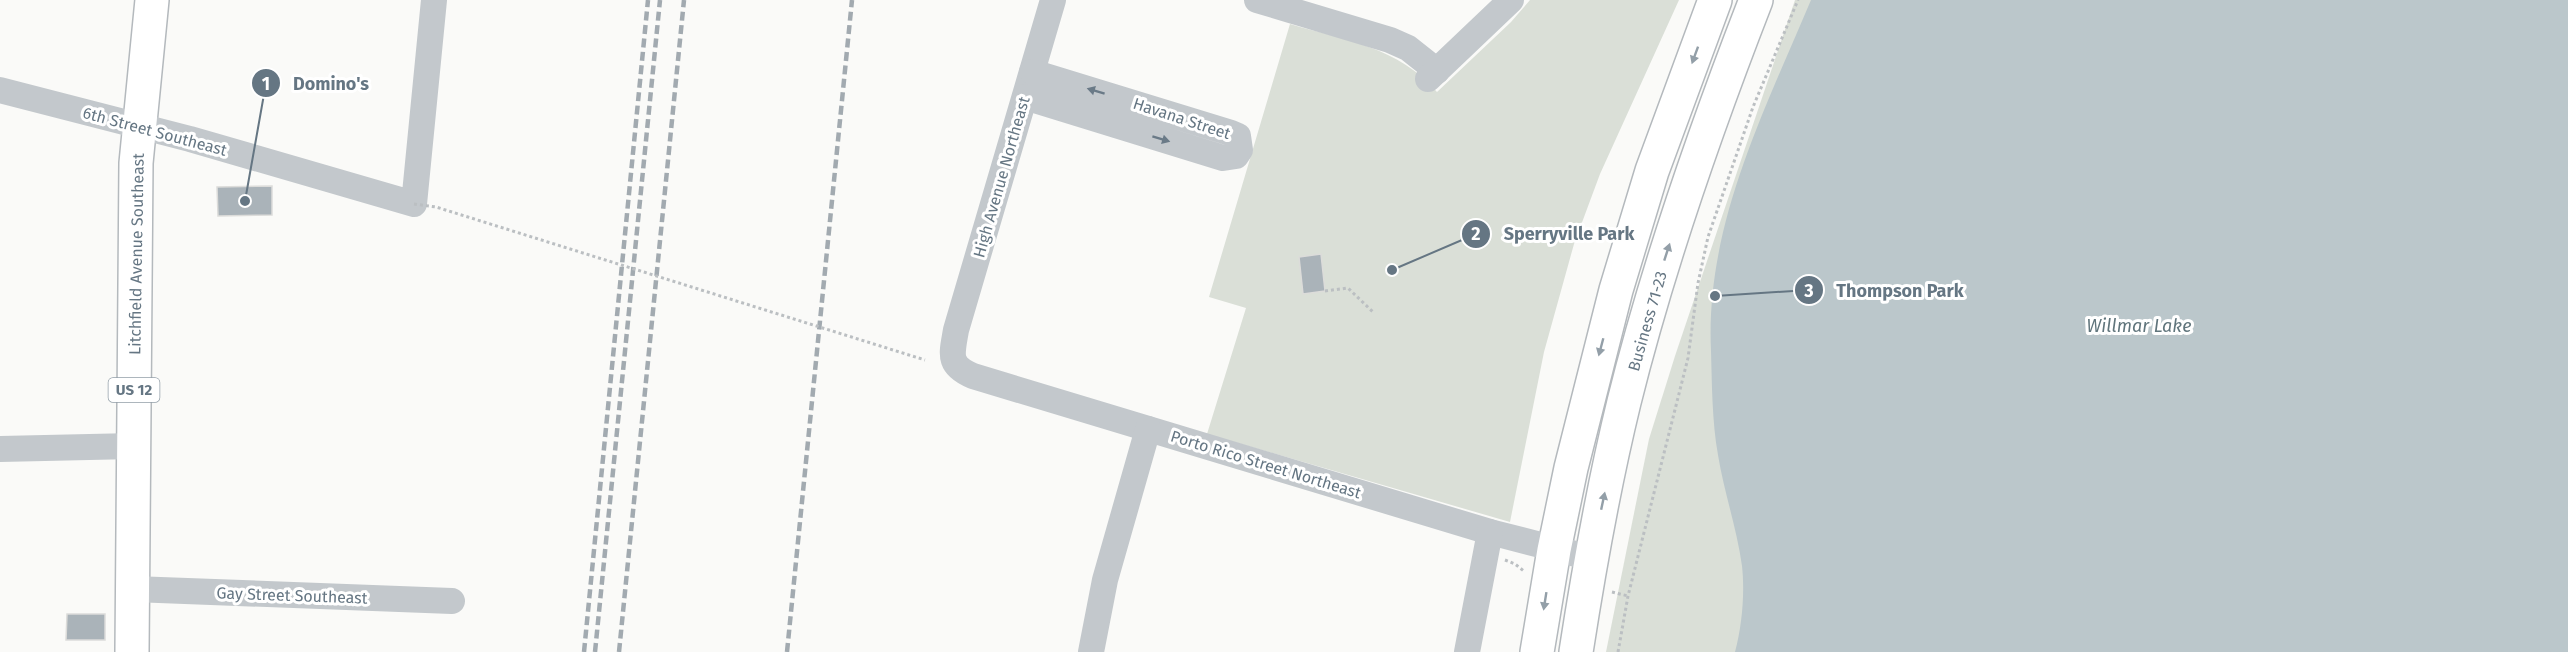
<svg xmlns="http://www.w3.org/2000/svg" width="2568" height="652" viewBox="0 0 2568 652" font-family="'Fira Sans',sans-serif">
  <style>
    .green { fill: #dadfd7 }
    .water { fill: #bbc7cb }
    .building { fill: #aab3b9; stroke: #dcdcda; stroke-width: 1.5 }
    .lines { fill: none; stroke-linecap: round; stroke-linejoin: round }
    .highway-casing { stroke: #b4b9bd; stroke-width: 36 }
    .path { stroke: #bbbfc2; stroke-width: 3; stroke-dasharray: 3 3; stroke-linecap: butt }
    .minor { stroke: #c3c8cc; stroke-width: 26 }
    .highway { stroke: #fff; stroke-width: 33 }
    .rail { stroke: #a2aab0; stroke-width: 4.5; stroke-dasharray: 9 4.5; stroke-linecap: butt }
    .path-bridge { stroke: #bbbfc2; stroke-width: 3; stroke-dasharray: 3 3; stroke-linecap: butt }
    .oneway { fill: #939fa8 }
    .oneway2 { fill: #6a7a87 }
    .labels { text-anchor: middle; stroke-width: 6; stroke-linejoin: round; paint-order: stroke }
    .shield { fill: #fff; stroke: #939fa8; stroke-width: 1.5 }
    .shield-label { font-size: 15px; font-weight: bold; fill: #657683 }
    .street-label { font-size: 16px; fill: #657683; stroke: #fff }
    .water-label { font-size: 18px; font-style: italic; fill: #60757c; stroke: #fff }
    .leader { fill: none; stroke: #657683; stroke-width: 2 }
    .callout-dot { fill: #657683; stroke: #fff; stroke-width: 2 }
    .mark-label { font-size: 18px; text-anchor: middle; font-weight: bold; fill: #fff }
    .callout-label { font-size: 18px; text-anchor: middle; font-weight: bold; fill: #657683; stroke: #fff; stroke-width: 6; stroke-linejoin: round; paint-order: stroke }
  </style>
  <rect width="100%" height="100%" fill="#fafaf8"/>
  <g class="green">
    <path d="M1530 0H1679L1600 174 1574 244 1544 352 1510 522 1207 434 1246 308 1209 297 1290 24C1344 40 1399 47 1437 92L1511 22Z"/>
    <path d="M1795 0H1851L1758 652H1606L1649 439 1675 356Z"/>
  </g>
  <path class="water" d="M1811 0H2568V652H1735C1742 626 1745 593 1742 566 1737 529 1724 492 1718 455 1712 421 1712 385 1711 351 1705 226 1764 112 1811 0Z"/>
  <g class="building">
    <path d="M272 186V215L218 216 217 187Z"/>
    <path d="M1321 254 1325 291 1303 294 1299 257Z"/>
    <path d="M67 614H105V640H66Z"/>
  </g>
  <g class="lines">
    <defs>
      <g id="highway">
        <path d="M132 652 136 163 152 0"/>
        <path d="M1537 652 1554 550 1571 468 1616 290 1652 171 1715 0"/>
        <path d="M1576 652C1589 568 1604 484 1624 402 1658 265 1705 131 1756 0"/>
      </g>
    </defs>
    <use href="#highway" class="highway-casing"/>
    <g class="path">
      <path d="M1325 291 1348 288 1374 313"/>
      <path d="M1505 560 1515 564 1525 572"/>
      <path d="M1612 592 1628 596"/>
      <path d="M1618 652 1628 596 1688 358 1698 283 1708 237 1753 107 1798 0"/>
    </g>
    <g class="minor">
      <path d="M1053 0 956 330C952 354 947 365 973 376L1490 532 1591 558"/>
      <path d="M1257 0 1390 40 1408 48 1437 71"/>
      <path d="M1428 79 1511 0"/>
      <path d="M0 90 190 139 414 204 434 0"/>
      <path d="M1025 97 1223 158 1236 156 1240 150 1238 136 1231 133 1032 72"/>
      <path d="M0 449 134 446"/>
      <path d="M133 589 452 601"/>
      <path d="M1091 652 1105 580 1148 429"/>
      <path d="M1467 652 1490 532"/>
    </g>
    <use href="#highway" class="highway"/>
    <g class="rail">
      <path d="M584 652 648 0"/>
      <path d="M595 652 660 0"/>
      <path d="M619 652 684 0"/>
      <path d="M787 652 852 0"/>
    </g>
    <path class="path-bridge" d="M414 204 436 207 925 360"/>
  </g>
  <defs><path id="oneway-solid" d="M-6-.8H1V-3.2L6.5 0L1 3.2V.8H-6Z" transform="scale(1.5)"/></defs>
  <g class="oneway">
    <use href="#oneway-solid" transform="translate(1695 55) rotate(110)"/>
    <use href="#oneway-solid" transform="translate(1667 252) rotate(-72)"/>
    <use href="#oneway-solid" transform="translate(1601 347) rotate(105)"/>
    <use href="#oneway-solid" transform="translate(1603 501) rotate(-78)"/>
    <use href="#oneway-solid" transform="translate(1545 601) rotate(99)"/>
  </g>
  <g class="oneway2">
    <use href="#oneway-solid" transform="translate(1096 91) rotate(-163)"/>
    <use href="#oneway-solid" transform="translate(1161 139) rotate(17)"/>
  </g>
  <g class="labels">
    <rect class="shield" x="108.5" y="378" width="51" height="24" rx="4.5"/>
    <g class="shield-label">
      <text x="134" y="395">US 12</text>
    </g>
    <g class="street-label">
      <text transform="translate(1182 118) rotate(18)" y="6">Havana Street</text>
      <text transform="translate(155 131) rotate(15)" y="6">6th Street Southeast</text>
      <text transform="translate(1001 177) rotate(-74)" y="6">High Avenue Northeast</text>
      <text transform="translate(136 254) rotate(-89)" y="6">Litchfield Avenue Southeast</text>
      <text transform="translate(1647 321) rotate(-74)" y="6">Business 71-23</text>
      <text transform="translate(1266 464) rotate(17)" y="6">Porto Rico Street Northeast</text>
      <text transform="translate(292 595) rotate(2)" y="6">Gay Street Southeast</text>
    </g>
    <g class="water-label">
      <text x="2139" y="332">Willmar Lake</text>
    </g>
  </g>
  <path class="leader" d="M245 201L266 83M1392 270L1476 234M1715 296L1809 290"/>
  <g class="callout-dot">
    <circle cx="245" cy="201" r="6"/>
    <circle cx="1392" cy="270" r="6"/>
    <circle cx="1715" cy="296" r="6"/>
    <circle cx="266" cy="83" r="15"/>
    <circle cx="1476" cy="234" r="15"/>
    <circle cx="1809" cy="290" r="15"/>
  </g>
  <g class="mark-label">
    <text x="266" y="90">1</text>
    <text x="1476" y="240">2</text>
    <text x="1809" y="297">3</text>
  </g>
  <g class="callout-label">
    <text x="331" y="90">Domino's</text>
    <text x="1569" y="240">Sperryville Park</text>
    <text x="1900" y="297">Thompson Park</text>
  </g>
</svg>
